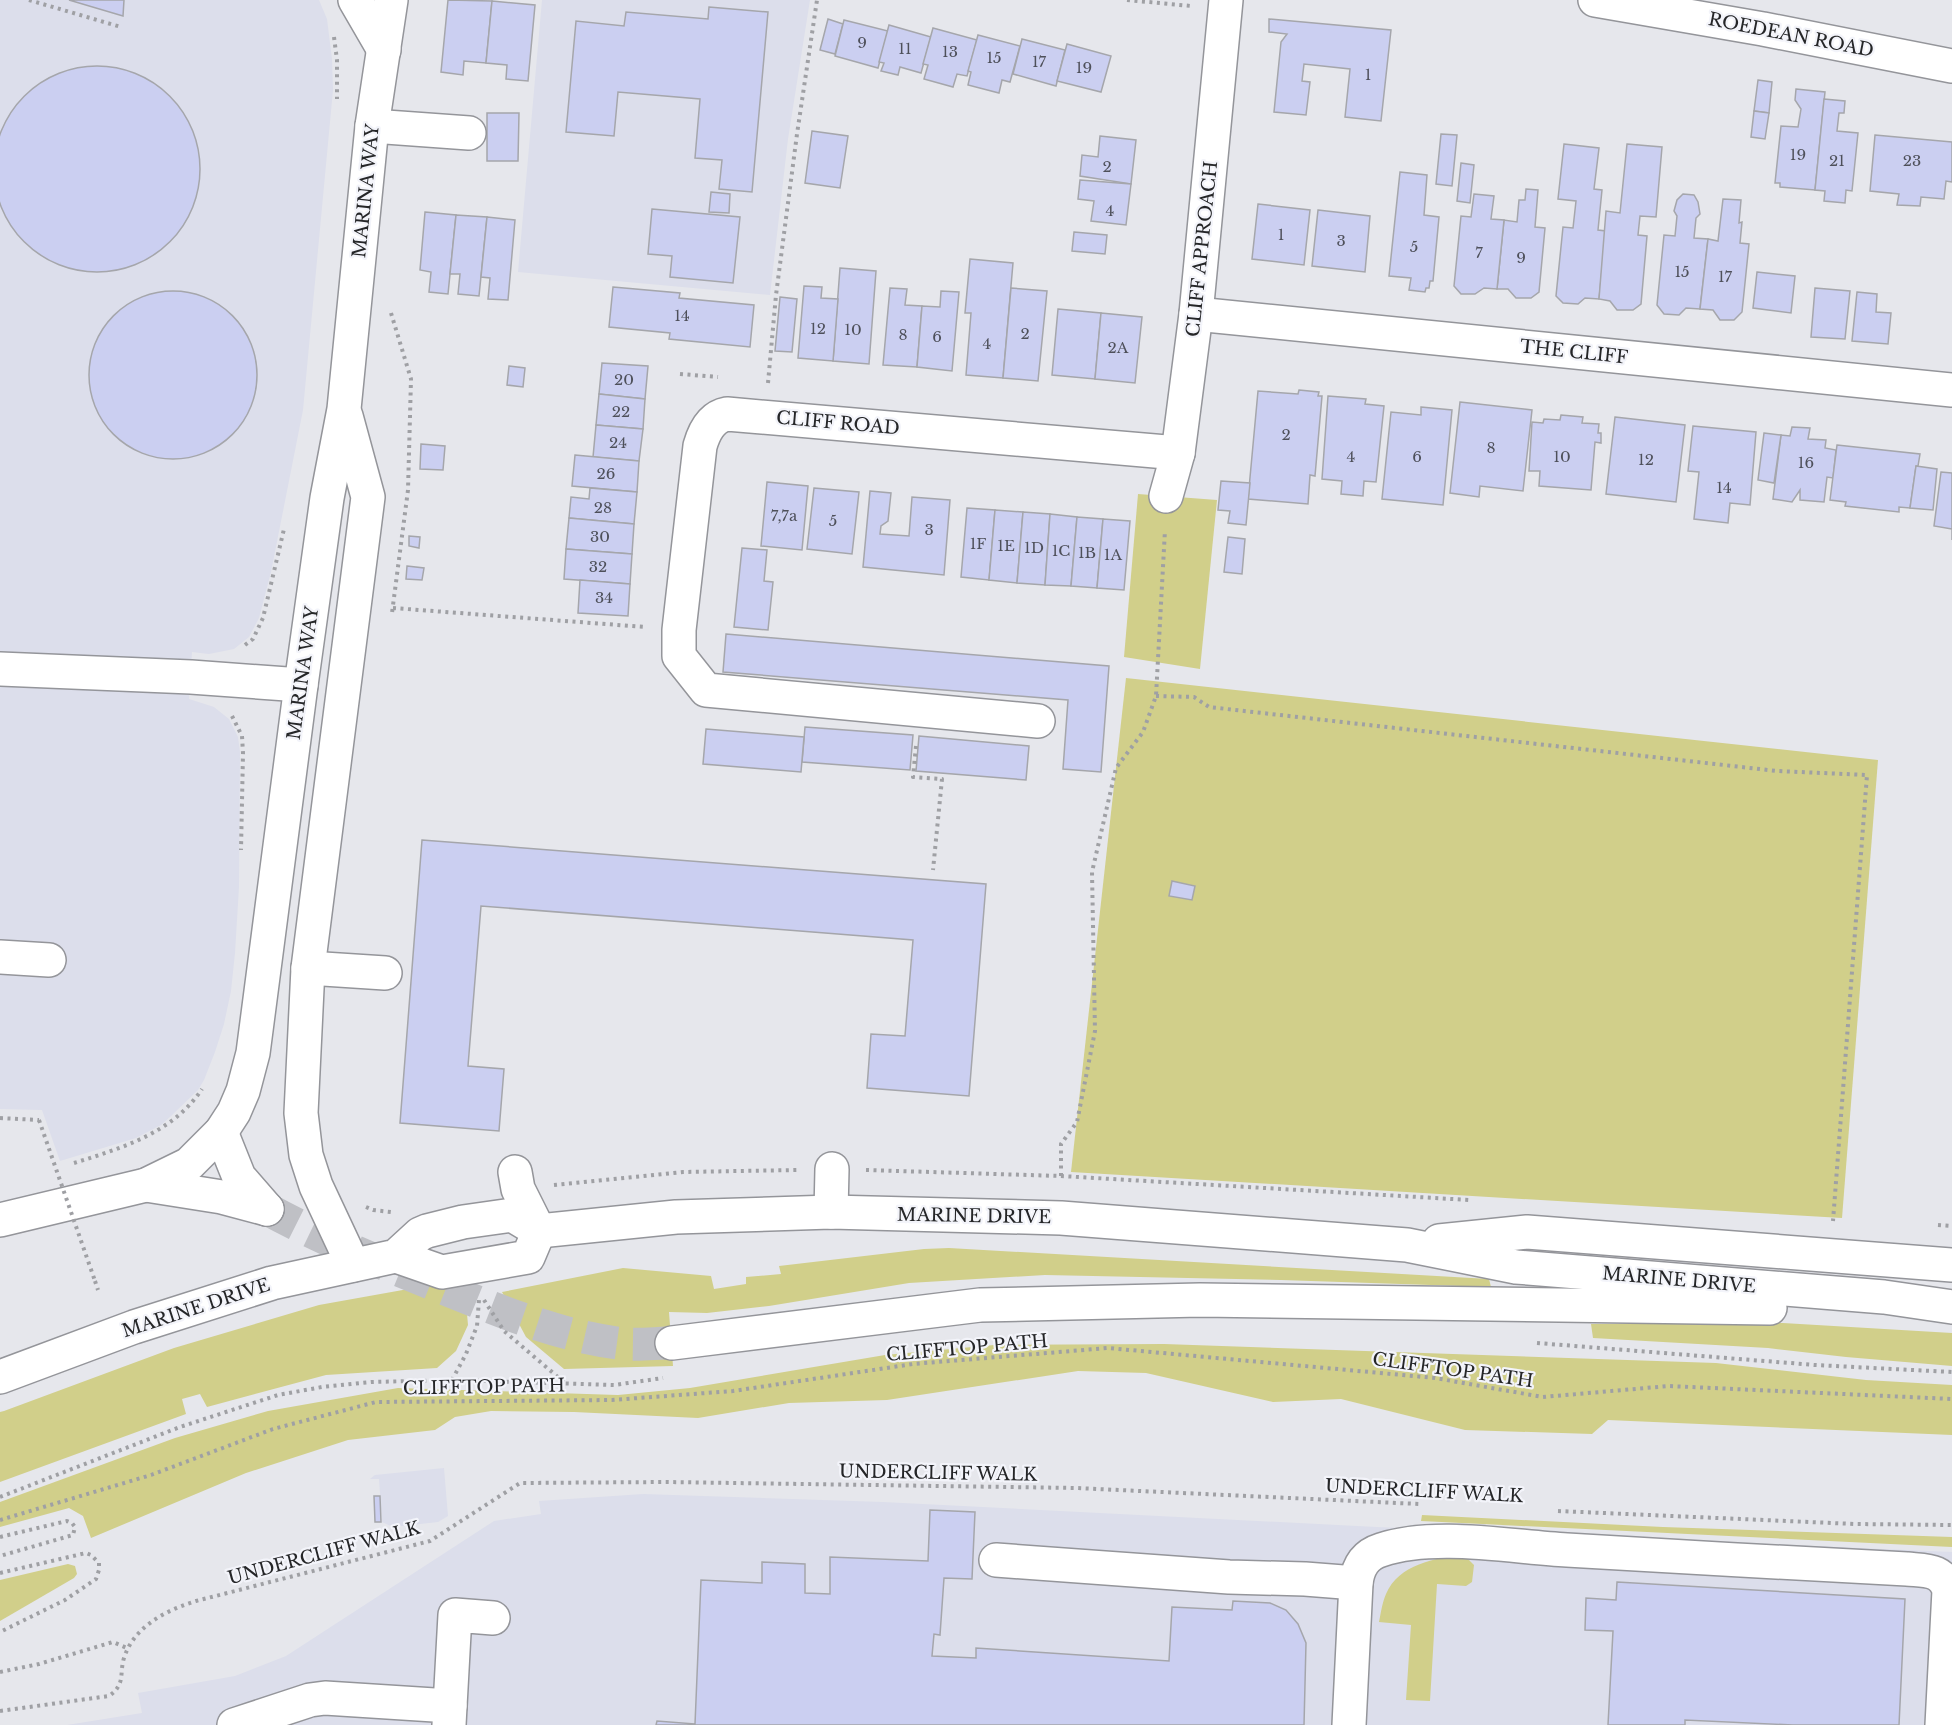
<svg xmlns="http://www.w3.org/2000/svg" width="1952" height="1725" viewBox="0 0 1952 1725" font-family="'Libre Baskerville',serif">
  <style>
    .built { fill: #dcdeeb }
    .green { fill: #d1cf8a }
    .building { fill: #cbcff1; stroke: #a5a6ab; stroke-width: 1.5 }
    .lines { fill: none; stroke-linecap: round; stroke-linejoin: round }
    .major-tunnel { stroke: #bfc0c5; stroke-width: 33; stroke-dasharray: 33 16; stroke-linecap: butt }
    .minor-casing { stroke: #94959a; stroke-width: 36 }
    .major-casing { stroke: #94959a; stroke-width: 36 }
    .path { stroke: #9fa0a4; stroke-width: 4; stroke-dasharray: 3 4.5; stroke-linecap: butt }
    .minor { stroke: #fff; stroke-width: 33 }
    .major { stroke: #fff; stroke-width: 33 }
    .path-bridge { stroke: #9fa0a4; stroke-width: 4; stroke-dasharray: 3 4.5; stroke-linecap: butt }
    .labels { text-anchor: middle; stroke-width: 4.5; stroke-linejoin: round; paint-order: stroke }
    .number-label { font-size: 15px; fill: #4e505a }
    .street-label { font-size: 18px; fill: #252628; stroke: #f3f4fa }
  </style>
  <rect width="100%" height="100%" fill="#e6e7ec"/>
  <g class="built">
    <path d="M0 0H319L327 19 332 59 333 90 303 410 271 572 259 618 249 637 234 649 209 654 192 652 189 699 214 707 229 719 238 737 240 752 239 887 235 953 231 991 224 1024 215 1052 204 1080 198 1090 171 1116 161 1125 136 1138 60 1161 42 1110 0 1109Z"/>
    <path d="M542 0H810L788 139 770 295 518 272Z"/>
    <path d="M444 1468 448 1516 438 1522 393 1527 382 1522 379 1479H370L375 1475Z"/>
    <path d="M643 1494 883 1502 1377 1527 1952 1552V1725H67L142 1713 138 1693 235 1676 286 1656 494 1521 541 1514 539 1501Z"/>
  </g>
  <g class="green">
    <path d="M1138 494 1217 500 1200 669 1124 657Z"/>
    <path d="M1126 678 1878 760 1842 1218 1071 1172Z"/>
    <path d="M949 1248 1489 1279 1491 1287 1281 1280 1045 1275 909 1283 769 1306 707 1313 669 1312 673 1366 564 1369 526 1337 502 1292 623 1268 711 1276 714 1289 746 1284V1277L781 1274 779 1266 924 1249Z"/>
    <path d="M453 1281 465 1292 468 1325 456 1351 437 1368 326 1375 207 1407 200 1394 182 1399 186 1414 0 1482V1412L4 1411 174 1348 319 1305Z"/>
    <path d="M1783 1323 1952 1333V1366L1846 1357 1768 1348 1593 1338 1591 1324Z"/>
    <path d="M1164 1344 1716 1363 1866 1380 1952 1385V1435L1608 1420 1592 1434 1465 1430 1341 1399 1273 1402 1146 1373 1078 1371 887 1400 789 1403 698 1418 574 1412 491 1411 455 1417 435 1430 348 1440 246 1473 91 1538 83 1516 69 1508 0 1527V1502L175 1438 268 1411 398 1388 618 1395 690 1388 885 1355 994 1345Z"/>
    <path d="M1422 1515 1663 1527 1952 1537V1547L1421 1521Z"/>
    <path d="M1464 1555 1474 1565 1472 1582 1466 1586 1437 1584 1430 1701 1406 1700 1411 1625 1379 1622C1381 1613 1382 1603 1386 1594 1399 1564 1435 1558 1464 1555Z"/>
    <path d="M68 1564 75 1566 77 1574 74 1578 0 1621V1580Z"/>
  </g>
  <g class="building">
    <path d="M69 0H124L123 16Z"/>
    <path d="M448 0 492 1 486 63 464 61 463 75 441 72Z"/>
    <path d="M492 1 535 5 528 81 506 79 507 65 486 63Z"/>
    <path d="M709 7 768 12 752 192 719 189 722 160 695 158 700 99 618 92 614 136 566 132 576 21 624 26 626 12 708 19Z"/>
    <path d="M828 19 843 24 835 54 820 50Z"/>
    <path d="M1269 19 1391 30 1381 121 1345 117 1350 69 1304 64 1302 81 1310 82 1306 115 1274 112 1281 42 1287 34 1269 32Z"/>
    <path d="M844 20 888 31 878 68 835 56Z"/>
    <path d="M889 25 931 37 921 73 900 67 898 75 881 71 884 63 879 62Z"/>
    <path d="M933 28 977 40 967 76 957 74 953 87 924 79 928 65 923 64Z"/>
    <path d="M978 35 1020 46 1010 82 1002 80 999 93 968 85 971 72 968 71Z"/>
    <path d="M1022 39 1065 50 1056 86 1013 74Z"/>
    <path d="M1067 44 1111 56 1101 92 1057 81Z"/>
    <circle cx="97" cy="169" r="103"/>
    <path d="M1758 80 1772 82 1769 113 1754 111Z"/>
    <path d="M1796 89 1825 92 1815 190 1780 187V183H1775L1781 126 1798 127 1801 109 1795 100Z"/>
    <path d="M1824 99 1845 101 1844 113H1839L1837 131 1858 133 1852 191 1846 190 1845 203 1824 201 1825 191 1815 190Z"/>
    <path d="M1754 111 1769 113 1765 139 1751 137Z"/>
    <path d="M487 113H519L518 161H487Z"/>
    <path d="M812 131 848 136 840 188 805 183Z"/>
    <path d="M1441 134 1457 135 1452 186 1436 184Z"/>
    <path d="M1875 135 1952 142V182L1946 181 1944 199 1921 197 1920 206 1897 205 1899 194 1870 191Z"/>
    <path d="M1100 136 1136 140 1131 184 1080 176 1082 155 1098 157Z"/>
    <path d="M1564 144 1599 148 1594 189 1602 190 1598 230 1606 231 1599 299 1585 298 1578 304 1563 303 1556 296 1563 227 1573 228 1576 201 1558 199Z"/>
    <path d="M1627 144 1662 147 1656 217 1640 216 1638 235 1647 236 1641 304 1633 310H1617L1610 301 1599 299 1606 211 1620 213Z"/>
    <path d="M1461 163 1474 165 1470 203 1457 201Z"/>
    <path d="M1400 172 1427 175 1424 215 1439 217 1433 281H1430L1429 288H1426L1425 292 1409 290 1411 278 1389 276Z"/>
    <path d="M1080 180 1131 184 1126 225 1091 221 1094 201 1078 199Z"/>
    <path d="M1526 189 1538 190 1535 227 1545 228 1539 292 1531 298H1516L1508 289H1497L1504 220 1517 222 1519 200H1525Z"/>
    <path d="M711 192 730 194 729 213 709 212Z"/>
    <path d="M1474 194 1494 196 1491 219 1504 220 1497 289 1484 288 1475 294H1461L1454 286 1461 216 1471 217Z"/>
    <path d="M1683 194 1694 195 1698 202 1700 214 1696 218 1694 238 1708 239 1700 309 1686 308 1679 315 1664 314 1657 305 1664 235 1675 236 1677 216 1674 211 1677 200Z"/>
    <path d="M1723 199 1741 200 1739 223 1742 222 1740 243 1749 244 1742 312 1734 320H1720L1713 310 1700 309 1708 239 1718 241Z"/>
    <path d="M1258 204 1310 210 1304 265 1252 259Z"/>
    <path d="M652 209 740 217 733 283 670 277 672 256 648 254Z"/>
    <path d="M1318 210 1370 216 1365 272 1312 266Z"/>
    <path d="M425 212 456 215 448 294 429 292 431 272 420 270Z"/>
    <path d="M456 215 487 217 479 296 458 294 460 274H450Z"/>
    <path d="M487 217 515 220 508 300 488 299 490 278 481 277Z"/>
    <path d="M1074 232 1107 235 1105 254 1072 251Z"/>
    <path d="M970 259 1013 263 1003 378 966 375 971 313H965Z"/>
    <path d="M840 268 876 271 869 364 833 361Z"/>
    <path d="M1757 272 1795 276 1791 313 1753 308Z"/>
    <path d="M804 286 822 287 821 298 838 299 833 361 798 358Z"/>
    <path d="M613 287 680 293 679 298 754 305 750 347 669 339 670 333 609 327Z"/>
    <path d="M890 288 907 289 905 305 922 306 917 367 883 365Z"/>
    <path d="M1011 288 1047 291 1038 381 1003 378Z"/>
    <path d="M1815 288 1850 291 1845 339 1811 337Z"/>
    <path d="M941 291 959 292 952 371 917 367 922 306 940 307Z"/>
    <circle cx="173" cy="375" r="84"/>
    <path d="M1857 292 1877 294 1876 312 1891 313 1888 344 1852 341Z"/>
    <path d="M780 297 797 299 792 352 775 351Z"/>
    <path d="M1058 309 1101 313 1095 379 1052 375Z"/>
    <path d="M1101 313 1142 317 1135 383 1095 379Z"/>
    <path d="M602 363 648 366 645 399 599 394Z"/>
    <path d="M509 366 525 368 523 387 507 385Z"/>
    <path d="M1299 390 1319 392 1318 396H1322L1315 476 1310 475 1308 504 1248 499 1258 391 1298 394Z"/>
    <path d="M599 394 645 399 643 429 596 425Z"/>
    <path d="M1328 396 1366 399 1365 404 1384 406 1376 482 1364 481 1363 496 1341 494 1342 481 1322 479Z"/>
    <path d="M1460 402 1532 410 1523 491 1480 486 1479 497 1450 493Z"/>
    <path d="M1421 407 1452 410 1443 505 1382 499 1391 412 1421 415Z"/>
    <path d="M1561 415 1583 417 1582 423 1599 424 1598 433H1601V443L1595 442 1591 490 1539 486 1540 471H1529L1532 422 1543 423 1544 419 1560 420Z"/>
    <path d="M1615 417 1685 425 1676 502 1606 494Z"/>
    <path d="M596 425 643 429 639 461 593 457Z"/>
    <path d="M1693 426 1756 432 1750 505 1730 503 1728 523 1694 519 1699 472 1688 471Z"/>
    <path d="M1792 427 1810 428 1808 439 1826 440 1825 448 1836 450 1833 478 1827 477 1824 502 1800 500V490L1792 502 1773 499 1781 435 1790 436Z"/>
    <path d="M1764 433 1781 435 1774 483 1758 480Z"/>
    <path d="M421 444 445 446 443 470 420 469Z"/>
    <path d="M1837 445 1920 454 1918 466H1916L1910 508 1899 507V512L1845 506 1846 502 1830 500Z"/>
    <path d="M575 455 639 461 637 492 572 486Z"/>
    <path d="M1916 466 1937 469 1933 510 1910 508Z"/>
    <path d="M1941 472 1952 473V540V529L1934 526Z"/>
    <path d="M1221 481 1250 483 1246 525 1228 523 1230 511 1218 510Z"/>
    <path d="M767 482 808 486 802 550 761 546Z"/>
    <path d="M590 488 637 492 634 524 569 518 571 497 589 499Z"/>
    <path d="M814 488 859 492 852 554 807 549Z"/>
    <path d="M870 491 891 493 888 521 881 526 880 534 909 536 912 497 950 500 944 575 863 567Z"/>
    <path d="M967 508 995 510 989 580 961 577Z"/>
    <path d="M995 510 1023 512 1017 583 989 580Z"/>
    <path d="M1023 512 1050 514 1045 585 1017 583Z"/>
    <path d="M1050 514 1077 517 1071 586 1045 585Z"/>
    <path d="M1077 517 1103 519 1097 588 1071 586Z"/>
    <path d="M569 518 634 524 632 554 566 549Z"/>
    <path d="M1103 519 1130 521 1124 590 1097 588Z"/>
    <path d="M409 536 420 537 419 548 409 546Z"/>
    <path d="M1228 537 1245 539 1242 574 1224 572Z"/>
    <path d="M742 548 767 550 764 581 773 582 768 630 734 627Z"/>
    <path d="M566 549 632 554 630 584 564 579Z"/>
    <path d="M407 566 424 568 422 580 406 579Z"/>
    <path d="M580 580 630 584 628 616 578 613Z"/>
    <path d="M726 634 1109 666 1101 772 1063 769 1068 700 723 672Z"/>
    <path d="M805 727 913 735 910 770 802 762Z"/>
    <path d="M706 729 804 737 801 772 703 764Z"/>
    <path d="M919 736 1029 746 1026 780 916 771Z"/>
    <path d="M422 840 986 884 969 1096 867 1088 871 1034 905 1036 913 940 481 906 468 1066 504 1069 499 1131 400 1123Z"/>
    <path d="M1172 881 1195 886 1192 900 1169 896Z"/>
    <path d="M374 1496H380L381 1522H375Z"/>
    <path d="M930 1510 975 1512 972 1579 944 1578 940 1635 934 1634 932 1656 976 1658V1648L1169 1661 1172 1607 1232 1610 1233 1601 1270 1603 1286 1610 1298 1624 1306 1643 1304 1725H656L657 1721 695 1724 701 1580 762 1583V1562L805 1564V1593L830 1594V1557L928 1561Z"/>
    <path d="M1617 1582 1905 1599 1899 1725H1793L1685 1720V1725H1608L1613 1631 1585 1630 1586 1598 1616 1600Z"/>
  </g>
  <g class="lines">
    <path class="major-tunnel" d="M267 1209C324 1240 383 1264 443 1288 499 1311 557 1335 617 1343 635 1346 655 1343 672 1343"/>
    <defs>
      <g id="minor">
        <path d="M355 0 384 50"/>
        <path d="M372 126 469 133"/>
        <path d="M1196 314 1952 390"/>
        <path d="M346 416 368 497 308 968 301 1113 306 1155 316 1186 353 1265"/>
        <path d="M1166 496 1178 453 1196 314 1226 0"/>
        <path d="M0 669 191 677 301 685"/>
        <path d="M1038 721 706 690 679 656V630L700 446C704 432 711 417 727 414L1178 453"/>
        <path d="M0 957 49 960"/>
        <path d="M308 968 385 973"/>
        <path d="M515 1172 518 1189 539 1231"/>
        <path d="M831 1212 832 1169"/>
        <path d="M0 1220 146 1185 189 1164 221 1132 234 1112 243 1091 253 1053 301 685 327 498 344 409 372 126 391 0"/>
        <path d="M996 1560 1229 1577 1305 1579 1356 1583"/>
        <path d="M450 1706 455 1615 493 1618"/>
        <path d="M234 1725 310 1700 325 1698 450 1706 449 1725"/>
        <path d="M1349 1725 1356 1583C1358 1567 1365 1555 1381 1550 1435 1532 1511 1547 1567 1550 1680 1557 1794 1563 1907 1569 1927 1571 1942 1569 1949 1590L1942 1725"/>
      </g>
      <g id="major">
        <path d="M1595 0 1763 29 1952 66"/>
        <path d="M221 1132 239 1177 267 1209"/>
        <path d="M146 1185 222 1197 267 1209"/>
        <path d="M1439 1241 1527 1232 1952 1265"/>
        <path d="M396 1256 442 1272 528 1257 539 1231"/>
        <path d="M672 1343 980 1305 1200 1300 1770 1308"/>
        <path d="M0 1377 134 1327 272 1283 396 1256 420 1234 427 1231 463 1222 512 1215 539 1231 676 1217 831 1212 1061 1218 1407 1245 1516 1267 1884 1297 1952 1307"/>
      </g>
    </defs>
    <use href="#minor" class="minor-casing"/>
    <use href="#major" class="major-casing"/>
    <g class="path">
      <path d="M29 0 121 27"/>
      <path d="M1127 0 1191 6"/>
      <path d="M334 37 337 60V99"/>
      <path d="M391 313 411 379 408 490 392 613"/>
      <path d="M680 374 718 377"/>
      <path d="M768 383 776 295 797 134 817 0"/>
      <path d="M393 608 645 627"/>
      <path d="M245 645 253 639 263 618 284 529"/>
      <path d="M1156 696 1194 697 1209 707 1777 771 1867 775 1833 1221"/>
      <path d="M232 716 242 736 243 753 241 850"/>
      <path d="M916 746 913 777 942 779 933 870"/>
      <path d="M0 1118 39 1120"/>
      <path d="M74 1163C122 1148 173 1133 202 1089"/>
      <path d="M866 1170 1061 1176 1469 1200"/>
      <path d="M1061 1176V1144L1077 1122 1095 1031 1092 872 1116 768 1143 732 1156 696 1165 530"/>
      <path d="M554 1185 683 1172 798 1170"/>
      <path d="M366 1207 373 1210 391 1212"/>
      <path d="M1938 1225 1952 1226"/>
      <path d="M95 1281 98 1290"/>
      <path d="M484 1300 504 1331 566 1384"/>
      <path d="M1537 1343 1815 1365 1952 1372"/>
      <path d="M452 1380 466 1354 477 1326 479 1300"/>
      <path d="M0 1497 180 1427 278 1395 322 1387 371 1382 452 1380 614 1385 663 1378"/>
      <path d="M1558 1511 1855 1524 1952 1525"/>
      <path d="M0 1520 151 1475 273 1429 376 1402 612 1400 733 1391 913 1364 1108 1348 1435 1378 1543 1397 1669 1386 1952 1399"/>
      <path d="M0 1537 67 1521 72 1523 75 1527 73 1535 0 1556"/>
      <path d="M0 1573 86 1553 91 1555 99 1563V1570L96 1579 65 1600 0 1632"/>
      <path d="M0 1672 39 1664 113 1642 129 1649"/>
      <path d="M0 1711 109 1696C126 1684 119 1674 124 1658 134 1626 167 1610 196 1601L430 1541 520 1483 666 1482 1076 1488 1419 1504"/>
    </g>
    <use href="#minor" class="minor"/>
    <use href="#major" class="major"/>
    <path class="path-bridge" d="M39 1120 95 1281"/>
  </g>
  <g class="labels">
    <g class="number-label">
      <text x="862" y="48">9</text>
      <text x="905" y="54">11</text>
      <text x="950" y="57">13</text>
      <text x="994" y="63">15</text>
      <text x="1039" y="67">17</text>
      <text x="1084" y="73">19</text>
      <text x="1368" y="80">1</text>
      <text x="1798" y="160">19</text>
      <text x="1837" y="166">21</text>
      <text x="1912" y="166">23</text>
      <text x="1107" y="172">2</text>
      <text x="1110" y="216">4</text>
      <text x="1281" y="240">1</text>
      <text x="1341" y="246">3</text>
      <text x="1414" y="252">5</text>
      <text x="1479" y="258">7</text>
      <text x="1521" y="263">9</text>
      <text x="1682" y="277">15</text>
      <text x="1725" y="282">17</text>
      <text x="682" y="321">14</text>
      <text x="818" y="334">12</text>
      <text x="853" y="335">10</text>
      <text x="1025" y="339">2</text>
      <text x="903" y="340">8</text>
      <text x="937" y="342">6</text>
      <text x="987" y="349">4</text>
      <text x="1118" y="353">2A</text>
      <text x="624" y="385">20</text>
      <text x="621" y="417">22</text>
      <text x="1286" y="440">2</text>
      <text x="618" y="448">24</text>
      <text x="1491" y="453">8</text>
      <text x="1351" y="462">4</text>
      <text x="1417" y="462">6</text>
      <text x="1562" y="462">10</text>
      <text x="1646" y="465">12</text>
      <text x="1806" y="468">16</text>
      <text x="606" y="479">26</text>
      <text x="1724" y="493">14</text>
      <text x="603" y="513">28</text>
      <text x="784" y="521">7,7a</text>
      <text x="833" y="526">5</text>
      <text x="929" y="535">3</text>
      <text x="600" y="542">30</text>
      <text x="978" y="549">1F</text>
      <text x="1006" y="551">1E</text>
      <text x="1034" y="553">1D</text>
      <text x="1061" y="556">1C</text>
      <text x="1087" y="558">1B</text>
      <text x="1113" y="560">1A</text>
      <text x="598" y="572">32</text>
      <text x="604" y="603">34</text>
    </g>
    <g class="street-label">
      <text transform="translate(1791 35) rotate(11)" y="6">ROEDEAN ROAD</text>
      <text transform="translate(366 191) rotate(-84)" y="6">MARINA WAY</text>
      <text transform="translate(1202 249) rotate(-84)" y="6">CLIFF APPROACH</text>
      <text transform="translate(1574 352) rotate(6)" y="6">THE CLIFF</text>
      <text transform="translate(838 423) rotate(5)" y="6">CLIFF ROAD</text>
      <text transform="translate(303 673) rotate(-82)" y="6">MARINA WAY</text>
      <text transform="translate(974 1216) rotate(1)" y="6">MARINE DRIVE</text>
      <text transform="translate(1679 1280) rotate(5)" y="6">MARINE DRIVE</text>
      <text transform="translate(196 1308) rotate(-18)" y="6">MARINE DRIVE</text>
      <text transform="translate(967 1348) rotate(-5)" y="6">CLIFFTOP PATH</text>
      <text transform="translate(1453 1370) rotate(8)" y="6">CLIFFTOP PATH</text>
      <text transform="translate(484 1387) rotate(-1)" y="6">CLIFFTOP PATH</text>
      <text transform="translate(938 1473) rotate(1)" y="6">UNDERCLIFF WALK</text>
      <text transform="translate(1424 1491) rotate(3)" y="6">UNDERCLIFF WALK</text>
      <text transform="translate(324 1553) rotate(-15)" y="6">UNDERCLIFF WALK</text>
    </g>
  </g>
</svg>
